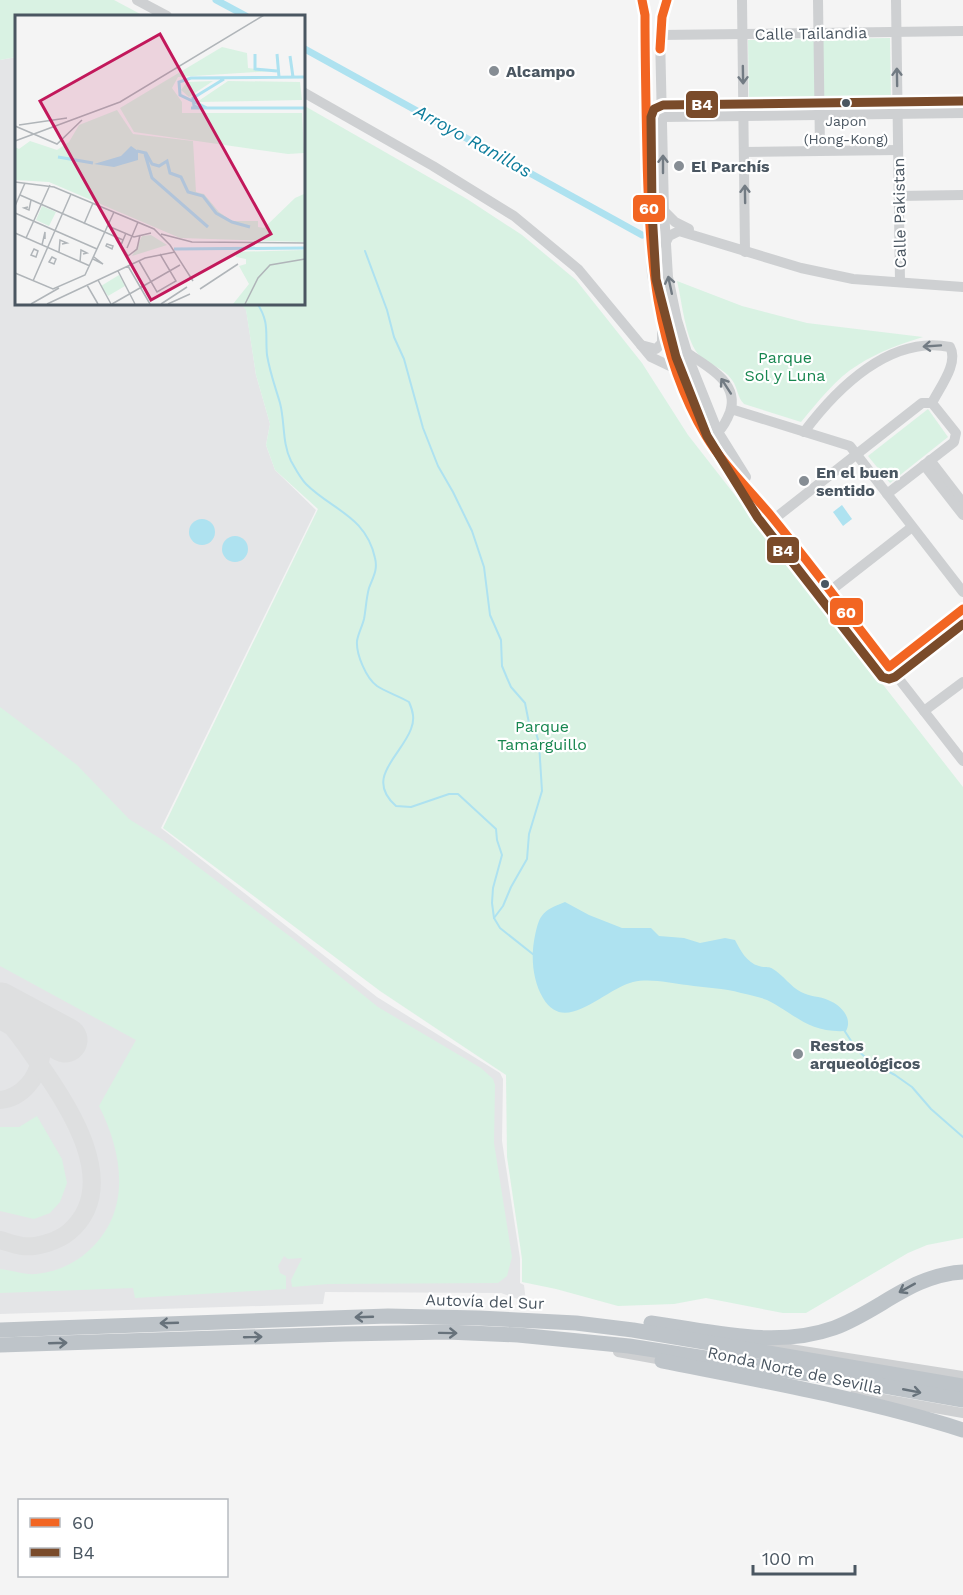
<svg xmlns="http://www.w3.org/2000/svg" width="963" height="1595" viewBox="0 0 963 1595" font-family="'Work Sans',sans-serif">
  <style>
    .airport { fill: #e4e5e7 }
    .green { fill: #d9f2e3 }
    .water { fill: #aee2f0 }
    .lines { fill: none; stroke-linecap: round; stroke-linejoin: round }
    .stream { stroke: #aee2f0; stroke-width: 2 }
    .canal { stroke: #aee2f0; stroke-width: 7 }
    .taxiway { stroke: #dedfe0; stroke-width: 18 }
    .runway { stroke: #dedfe0; stroke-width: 45 }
    .minor { stroke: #ced0d2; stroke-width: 10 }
    .highway { stroke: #bec4c9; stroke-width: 15 }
    .bus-1-casing { stroke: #fff; stroke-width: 14 }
    .bus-2-casing { stroke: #fff; stroke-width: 14 }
    .bus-1 { stroke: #f26522; stroke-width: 9 }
    .bus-2 { stroke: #7a4b2a; stroke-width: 9 }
    .oneway { stroke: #727b83 }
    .oneway2 { stroke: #67727b }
    .poi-dot { fill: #868d94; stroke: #fff; stroke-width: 2 }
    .bus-dot { fill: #4a5661; stroke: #fff; stroke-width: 2 }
    .labels { text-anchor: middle; stroke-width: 4.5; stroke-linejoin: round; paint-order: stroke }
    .bus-label { font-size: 14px; fill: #4a5661; stroke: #fff }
    .street-label { font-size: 16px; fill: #4a5661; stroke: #fff }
    .poi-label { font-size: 16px; font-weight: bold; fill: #4a5661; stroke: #fff; text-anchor: start }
    .park-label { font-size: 16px; fill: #17864f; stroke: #fff }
    .water-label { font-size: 18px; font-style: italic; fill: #0c7c9b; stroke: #fff }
    .inset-river { fill: none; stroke: #aee2f0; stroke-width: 3 }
    .inset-road { fill: none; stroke: #b0b5b9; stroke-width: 1.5 }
    .view { fill: #c2185b; fill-opacity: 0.15; stroke: #c2185b; stroke-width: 3 }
    .inset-edge { fill: none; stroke: #4a5661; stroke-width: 3 }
    .line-badge { stroke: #fff; stroke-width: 2 }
    .badge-label { font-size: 16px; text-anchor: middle; font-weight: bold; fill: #fff }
  </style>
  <rect width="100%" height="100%" fill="#f4f4f4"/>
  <path class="airport" d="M16 57V303H240L246 309 256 375 270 424 266 445 275 470 316 510 161 828 377 997 500 1073 503 1079 502 1141 520 1258V1283L524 1285 526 1302 501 1293 325 1292 323 1304 0 1314V60Z"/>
  <g class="green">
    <path d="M0 0H114L144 16H16V57L0 60Z"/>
    <path d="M890 38 891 103 749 105 748 40Z"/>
    <path d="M303 105 467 199 522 235 576 280 642 363 688 435 963 787V1238L927 1245 908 1253 806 1313H783L706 1298 674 1304 618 1306 556 1289 522 1282V1259L507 1157 506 1075 380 991 163 828 318 509 275 470 266 445 270 424 256 375 246 310 240 303H303Z"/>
    <path d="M677 281 742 306 807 323 923 337C900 344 878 352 858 365 836 378 818 402 801 422L744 404C737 397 738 388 732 380 723 367 708 365 698 354 685 338 682 301 677 281Z"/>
    <path d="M928 409 948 437 890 483 868 456Z"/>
    <path d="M0 707 77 765 129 819 164 841 296 941 378 1007 481 1068 493 1079 495 1085 494 1143 512 1257 507 1276 498 1283 328 1284 292 1287 291 1280 302 1258 288 1259 284 1256 278 1266 280 1273 286 1276V1289L135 1298 133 1288 0 1293V1269C11 1270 25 1275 36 1274 55 1272 72 1265 86 1253 132 1215 124 1155 99 1106L136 1040 0 966Z"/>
    <path d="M37 1116 62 1159 67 1183 60 1202 50 1213 34 1219 0 1211V1127H19Z"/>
  </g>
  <g class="water">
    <path d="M842 505 852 519 843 526 833 512Z"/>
    <circle cx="202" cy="532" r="13"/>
    <circle cx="235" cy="549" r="13"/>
    <path d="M565 902 589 915 622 928H651L659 936 684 938 700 943 725 938 735 940C740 950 747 963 759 966 764 968 769 966 773 969 783 975 791 987 801 992 810 997 820 996 828 1000 841 1005 853 1018 846 1031 808 1033 797 1015 767 1000 760 997 750 995 741 993 724 988 705 988 687 985 670 983 650 978 633 982 604 989 565 1036 543 998 533 981 531 959 534 941 539 915 541 911 565 902Z"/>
  </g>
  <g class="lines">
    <g class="stream">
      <path d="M365 251 387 310 394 337 404 359 423 428 438 466 453 492 472 531 484 567 490 615 501 640 502 666 507 678 511 687 525 703 529 723 536 733 539 743 542 791 529 834 527 859 511 887 503 906 494 918"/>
      <path d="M257 303C270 323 265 333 267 355 270 373 275 386 280 403 285 422 282 443 291 461 295 468 300 478 306 484 332 510 366 516 375 558 378 570 373 577 369 588 366 599 366 609 364 619 362 627 358 634 357 641 356 654 366 678 377 686 384 691 401 697 409 702 413 711 415 719 411 729 401 756 364 778 396 806L411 807 449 794H458L496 829 497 840 502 855 493 888 492 903 494 918 500 928 534 955"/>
      <path d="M844 1030 857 1050 872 1063 895 1075 912 1087 931 1109 963 1137"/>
    </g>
    <g class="canal">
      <path d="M216 0 246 16"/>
      <path d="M303 48 642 235"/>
    </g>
    <g class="taxiway">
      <path d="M0 1005C12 1012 31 1019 38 1032 47 1046 39 1073 28 1085 21 1093 11 1099 0 1100"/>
      <path d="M0 1014C15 1028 25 1044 37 1061 68 1104 123 1186 69 1232 58 1241 37 1248 22 1246 15 1245 7 1242 0 1240"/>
    </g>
    <path class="runway" d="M0 1005 65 1040"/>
    <g class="minor">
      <path d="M137 0 167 16"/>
      <path d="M642 0 645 15 648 211 652 274 663 329 674 368 690 408 712 446 774 519 963 761"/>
      <path d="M667 0 662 17 660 35 664 211 668 277 677 320 690 362 718 432 746 477"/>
      <path d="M742 0 745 252"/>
      <path d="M818 0 820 151"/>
      <path d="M896 0 900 282"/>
      <path d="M660 35 963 31"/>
      <path d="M303 92 433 166 514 216 578 269 651 357 674 368"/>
      <path d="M663 117 963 113"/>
      <path d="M744 152 898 150"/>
      <path d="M899 196 963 195"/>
      <path d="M660 211H664L675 222 689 229"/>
      <path d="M665 244 669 236 679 231 801 268 853 279 963 287"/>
      <path d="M641 345 656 349 662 343V332"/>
      <path d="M687 353C707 366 740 383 730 412 727 420 724 426 718 432"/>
      <path d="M731 409 850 446 963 592"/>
      <path d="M804 432C837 388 890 335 950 347 959 363 940 387 932 403"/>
      <path d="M930 460 963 503"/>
      <path d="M924 465 963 515"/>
      <path d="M887 494 954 442 956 433 932 403"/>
      <path d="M774 519 922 403H932"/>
      <path d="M830 591 912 527"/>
      <path d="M889 667 963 609"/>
      <path d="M924 711 963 682"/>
      <path d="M759 1344 963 1376"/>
      <path d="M618 1352 668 1361"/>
      <path d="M855 1394 963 1413"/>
    </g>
    <g class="highway">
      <path d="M651 1323C711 1331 775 1349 834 1328 880 1311 911 1275 963 1272"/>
      <path d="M0 1330 388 1316 479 1318 576 1323 633 1330 963 1386"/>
      <path d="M0 1345 345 1334 447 1332 518 1335 629 1346 873 1384 963 1400"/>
      <path d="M662 1361C763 1381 865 1399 963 1430"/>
    </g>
    <defs>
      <g id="bus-1">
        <path d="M642 0 645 15C645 62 646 109 647 156 649 252 655 351 706 436 724 466 750 490 772 517 812 566 850 617 889 667L963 609"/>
        <path d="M660 49 662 17 667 0"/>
      </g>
      <path id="bus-2" d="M963 101 663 105 654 109 651 117 652 211 656 279 676 357 707 436 758 518 882 677 889 679 895 677 963 624"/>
    </defs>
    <use href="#bus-1" class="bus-1-casing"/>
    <use href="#bus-2" class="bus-2-casing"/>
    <use href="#bus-1" class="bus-1"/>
    <use href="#bus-2" class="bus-2"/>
  </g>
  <defs><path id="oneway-shaft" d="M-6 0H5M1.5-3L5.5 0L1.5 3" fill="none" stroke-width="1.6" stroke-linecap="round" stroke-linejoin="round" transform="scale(1.5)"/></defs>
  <g class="oneway">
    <use href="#oneway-shaft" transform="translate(743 75) rotate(89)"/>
    <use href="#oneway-shaft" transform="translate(897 77) rotate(-91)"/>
    <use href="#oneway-shaft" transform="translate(663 164) rotate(-90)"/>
    <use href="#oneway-shaft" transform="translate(745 194) rotate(-91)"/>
    <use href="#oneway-shaft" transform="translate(670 285) rotate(-102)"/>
    <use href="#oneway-shaft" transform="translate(932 346) rotate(176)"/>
    <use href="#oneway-shaft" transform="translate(726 386) rotate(-123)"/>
  </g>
  <g class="oneway2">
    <use href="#oneway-shaft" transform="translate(907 1288) rotate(151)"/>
    <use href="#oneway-shaft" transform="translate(364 1317) rotate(178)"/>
    <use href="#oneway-shaft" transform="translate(169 1323) rotate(178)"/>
    <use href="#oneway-shaft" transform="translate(448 1333) rotate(1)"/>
    <use href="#oneway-shaft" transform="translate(253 1337) rotate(-2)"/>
    <use href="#oneway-shaft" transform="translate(58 1343) rotate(-2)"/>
    <use href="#oneway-shaft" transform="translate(912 1391) rotate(11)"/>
  </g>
  <g class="poi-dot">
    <circle cx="494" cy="71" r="6"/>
    <circle cx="679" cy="166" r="6"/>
    <circle cx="804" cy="481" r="6"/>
    <circle cx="798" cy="1054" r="6"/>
  </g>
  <g class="bus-dot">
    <circle cx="846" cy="103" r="5"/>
    <circle cx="825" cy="584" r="5"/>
  </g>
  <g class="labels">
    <g class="bus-label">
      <text x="846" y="126">Japon<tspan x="846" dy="18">(Hong-Kong)</tspan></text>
    </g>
    <g class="street-label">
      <text transform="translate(811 33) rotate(-1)" y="6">Calle Tailandia</text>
      <text transform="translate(899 213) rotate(-91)" y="6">Calle Pakistan</text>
      <text transform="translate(485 1301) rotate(2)" y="6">Autovía del Sur</text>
      <text transform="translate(795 1370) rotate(12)" y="6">Ronda Norte de Sevilla</text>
    </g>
    <g class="poi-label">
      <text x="506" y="77">Alcampo</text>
      <text x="691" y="172">El Parchís</text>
      <text x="816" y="478">En el buen<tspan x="816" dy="18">sentido</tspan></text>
      <text x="810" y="1051">Restos<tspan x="810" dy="18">arqueológicos</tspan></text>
    </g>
    <g class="park-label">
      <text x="785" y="363">Parque<tspan x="785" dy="18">Sol y Luna</tspan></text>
      <text x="542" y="732">Parque<tspan x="542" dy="18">Tamarguillo</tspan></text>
    </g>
    <g class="water-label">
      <text transform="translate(473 141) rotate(29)" y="6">Arroyo Ranillas</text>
    </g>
  </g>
  <g transform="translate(15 15)">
    <rect width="290" height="290" fill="#f4f4f4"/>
    <path d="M207 32 232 38 233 53 258 56 163 62 157 73 167 87V98H287L289 138 273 139 119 117 105 93ZM198 66 174 82 166 75 172 67ZM213 66 285 67 287 85 182 87ZM102 95 118 119 178 126 181 177 189 179 204 197 217 206H243V212L249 213 280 183 289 179V227L165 223 34 167 0 165V132L4 134 15 126 42 135 54 127 64 110ZM27 191 41 197 34 211 21 205ZM136 220 152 230 117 241 127 221ZM289 235V289H218L234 269 224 251 231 249V244L221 242 219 237ZM104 260 110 271 93 281 86 271Z" fill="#d9f2e3"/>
    <path d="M116 131 123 136V145L99 152 79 149 106 141Z" fill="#aee2f0"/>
    <path class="inset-river" d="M240 39V54L262 56M262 39 264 62M275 41 278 62M176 93H290M184 93 179 91 178 83 209 64M192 93 165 80 164 67 176 63 290 62M122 136 131 138 137 149 144 151 152 146 155 158 166 162 173 177 188 181 201 198 217 207 235 212M130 139 137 163 193 212M43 142 78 148M159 234 290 233"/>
    <path class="inset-road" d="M4 110 52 103M0 111 42 129 67 105M0 126 105 87 249 0M0 167 39 172 139 214 155 230 178 266M5 180 108 225M0 191 10 168M13 192 9 193 14 195 16 185M0 198 82 234M69 209 78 188M93 211 119 222 136 218M0 218 75 251M111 218 106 230 113 241 122 234 125 220M146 219 177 227 290 228M11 223 35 170M92 229 98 231 97 234 91 231ZM27 230 30 217V224M112 233 123 207M19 234 23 236 21 242 16 240ZM44 237 45 225 52 228 47 229M37 242 41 244 39 249 34 247ZM78 244 88 249 79 242M124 246 142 277 161 266 145 239M65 247 66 235 72 238 68 239M113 251 135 289M103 256 120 289M0 258 38 274 70 260 99 197M83 265 96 289M18 266 56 179M72 270 83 289M185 274 223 249M16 289 44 273M32 289 130 243 160 237M97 289 165 250M146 289 172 272M153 289 175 279M230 289 243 263 255 250 290 244"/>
    <path class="view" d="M145 19 256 219 136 285 25 86Z"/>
    <rect width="290" height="290" class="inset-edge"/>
  </g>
  <g class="line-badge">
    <rect x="685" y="90" width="34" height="29" rx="6" fill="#7a4b2a"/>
    <rect x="632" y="194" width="34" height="29" rx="6" fill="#f26522"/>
    <rect x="766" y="536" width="34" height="28" rx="6" fill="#7a4b2a"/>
    <rect x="829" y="597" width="35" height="29" rx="6" fill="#f26522"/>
  </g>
  <g class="badge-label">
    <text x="702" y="110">B4</text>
    <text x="649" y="214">60</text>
    <text x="783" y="556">B4</text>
    <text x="846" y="618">60</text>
  </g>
  <rect x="18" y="1499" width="210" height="78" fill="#ffffff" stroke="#b7bbc0" stroke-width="1.5"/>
  <rect x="30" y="1518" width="30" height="9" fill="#f26522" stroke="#b7bbc0" stroke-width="1.5"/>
  <text x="72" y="1529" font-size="18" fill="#4a5661">60</text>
  <rect x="30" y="1548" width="30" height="9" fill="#7a4b2a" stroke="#b7bbc0" stroke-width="1.5"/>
  <text x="72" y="1559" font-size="18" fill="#4a5661">B4</text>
  <path d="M753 1565v9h102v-9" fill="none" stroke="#4a5661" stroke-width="3"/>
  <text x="762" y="1565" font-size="18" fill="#4a5661" stroke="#ffffff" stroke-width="4.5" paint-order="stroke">100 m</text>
</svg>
